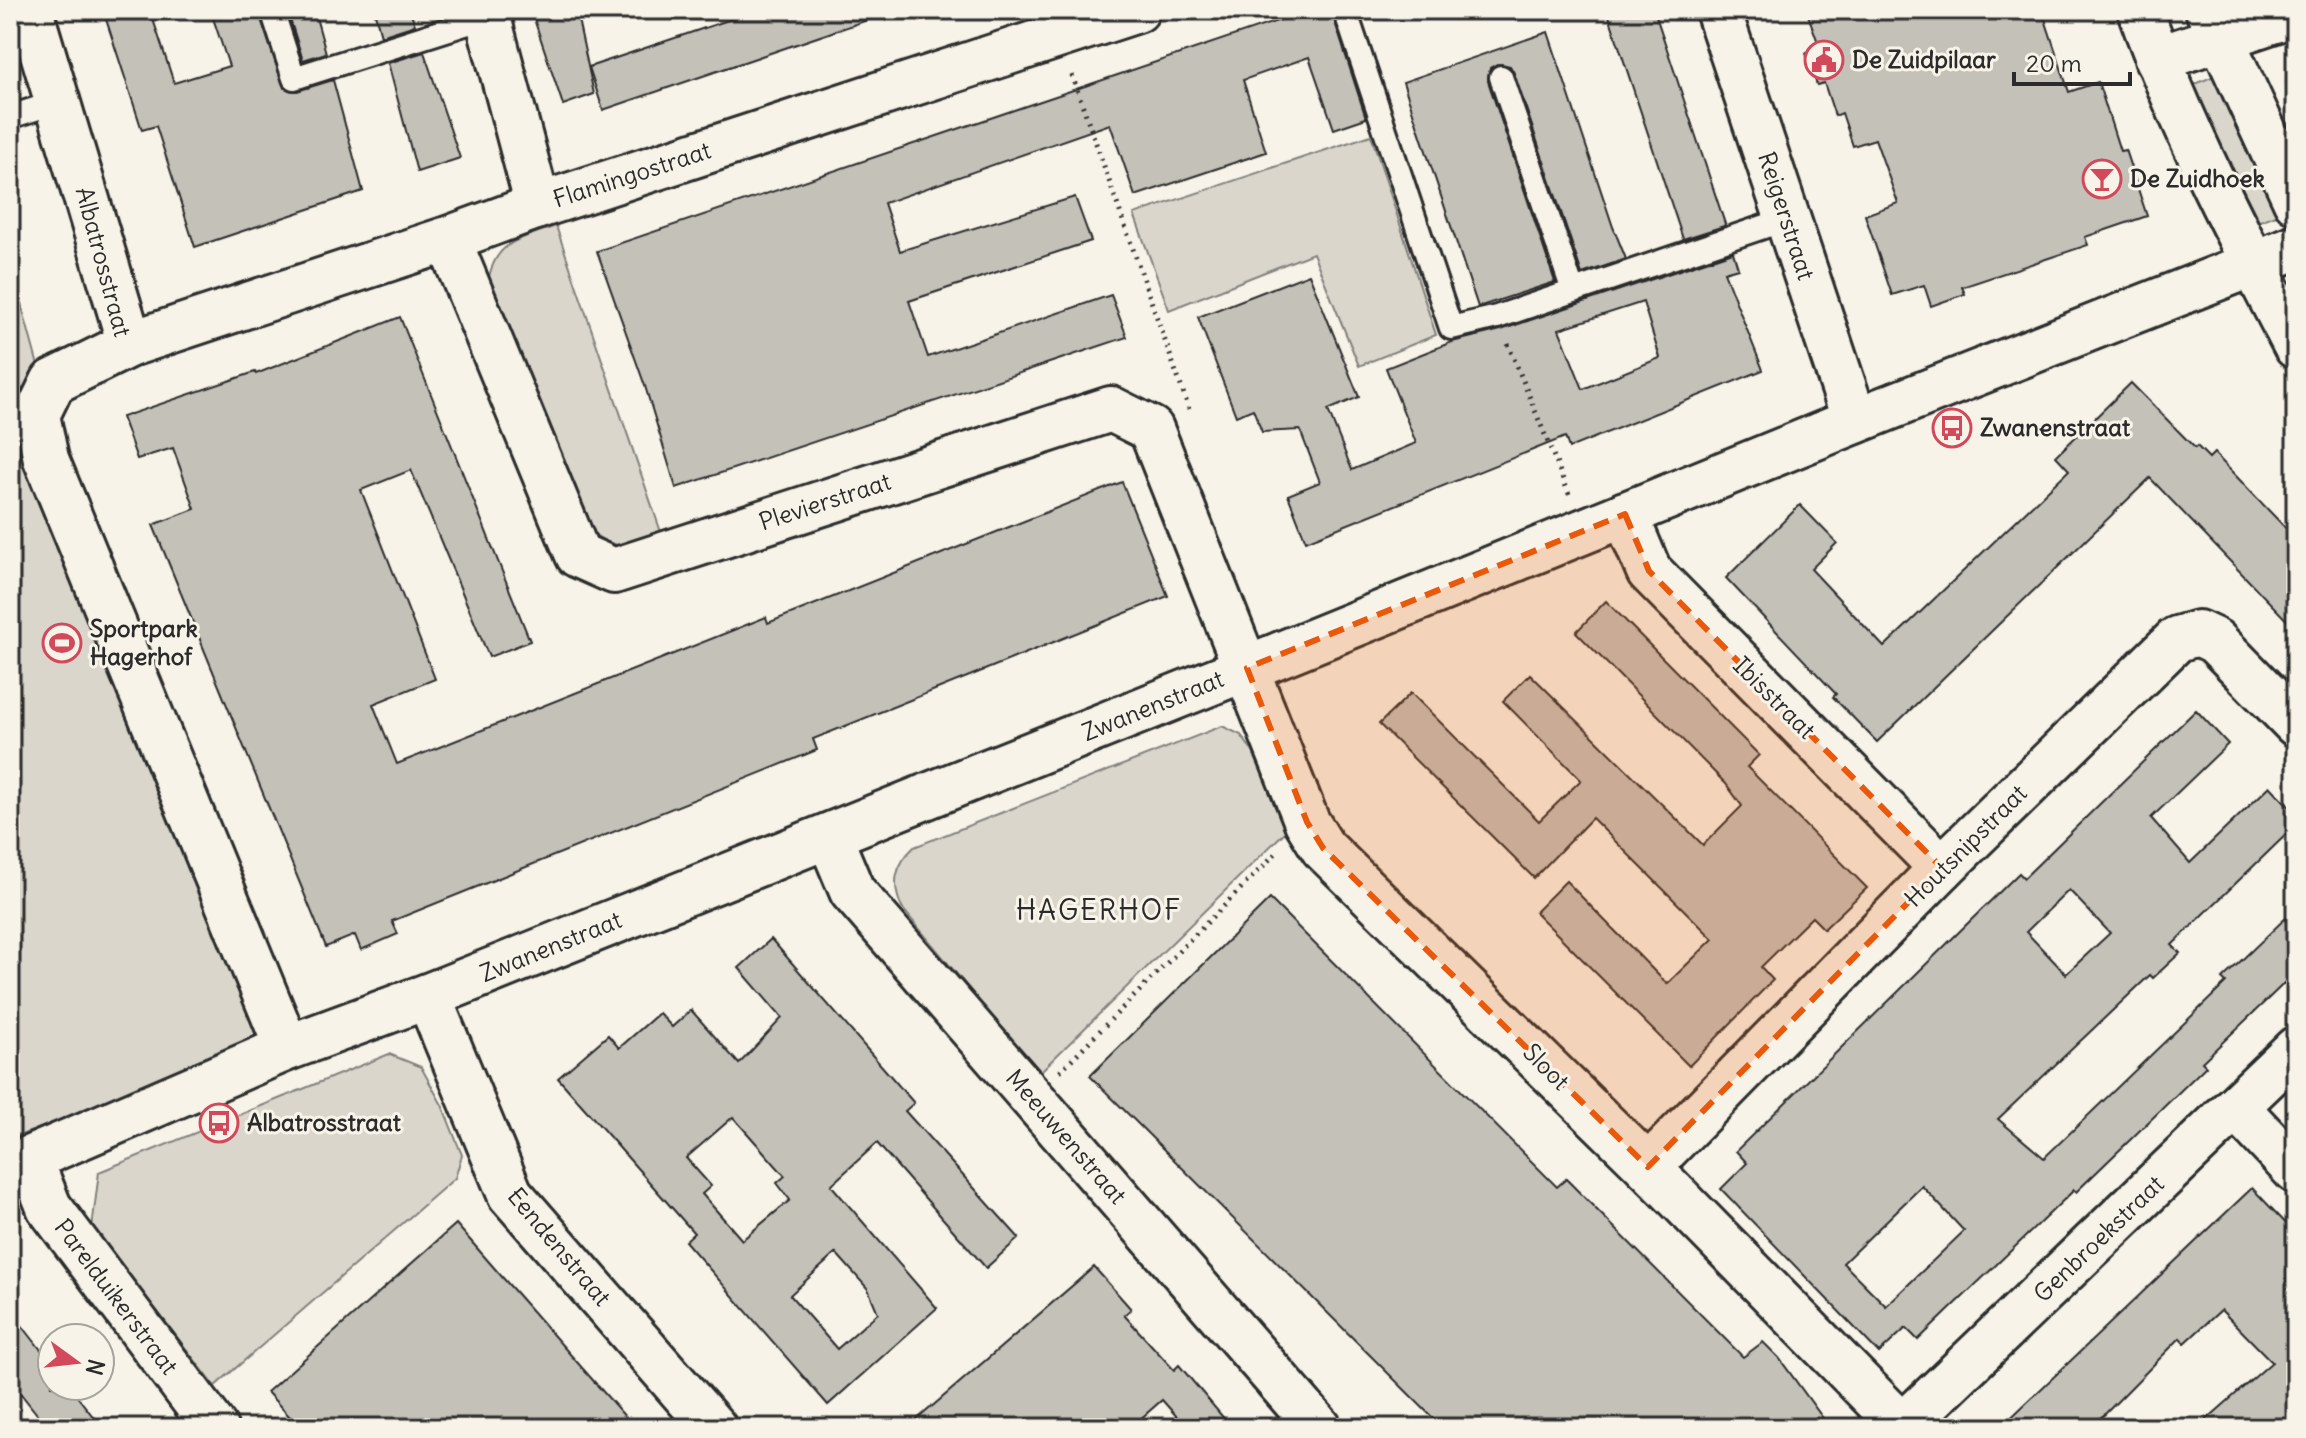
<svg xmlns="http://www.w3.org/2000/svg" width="2306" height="1438" viewBox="0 0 2306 1438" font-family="Delius,sans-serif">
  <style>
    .built { fill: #e8e4da }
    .green { fill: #dad6cc; stroke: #82807c; stroke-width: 2 }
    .building { fill: #c4c1b9; stroke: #2b2b2b; stroke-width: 2; fill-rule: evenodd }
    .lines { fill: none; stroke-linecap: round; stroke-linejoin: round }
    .service-casing { stroke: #2b2b2b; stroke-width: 28 }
    .minor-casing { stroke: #2b2b2b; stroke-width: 50 }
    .tertiary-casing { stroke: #2b2b2b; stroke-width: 50 }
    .path { stroke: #2b2b2b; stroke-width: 5; stroke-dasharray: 2 6; stroke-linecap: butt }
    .service { stroke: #f7f3e8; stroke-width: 22 }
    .minor { stroke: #f7f3e8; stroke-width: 44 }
    .tertiary { stroke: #f7f3e8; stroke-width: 44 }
    .marked { fill: #e8590c; fill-opacity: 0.2; stroke: #e8590c; stroke-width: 6; stroke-dasharray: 16 10; stroke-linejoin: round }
    .labels { text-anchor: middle; stroke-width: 6; stroke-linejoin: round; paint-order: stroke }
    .poi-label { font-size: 24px; font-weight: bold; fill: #2b2b2b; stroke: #f7f3e8; text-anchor: start }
    .street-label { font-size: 24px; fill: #2b2b2b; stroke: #f7f3e8 }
    .quarter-label { font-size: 28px; letter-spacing: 2px; fill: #2b2b2b; stroke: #f7f3e8 }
  </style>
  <rect width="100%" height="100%" fill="#f7f3e8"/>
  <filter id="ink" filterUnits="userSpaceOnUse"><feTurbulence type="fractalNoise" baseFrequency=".0125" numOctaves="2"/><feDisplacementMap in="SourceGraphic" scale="16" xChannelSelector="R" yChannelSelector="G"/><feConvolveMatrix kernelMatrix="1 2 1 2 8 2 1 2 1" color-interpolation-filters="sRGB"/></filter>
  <g filter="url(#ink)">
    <path class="built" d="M2296 60V110L2283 84 2287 63Z"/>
    <g class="green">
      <path d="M2216 75 2282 213 2257 222 2191 86Z"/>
      <path d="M1371 135 1436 335 1359 366 1313 253 1169 310 1134 214Z"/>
      <path d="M556 226 662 535C621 548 615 552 581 524L487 287C494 240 517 241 556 226Z"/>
      <path d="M10 263 134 717 258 1036 255 1044 125 1097 10 1139Z"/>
      <path d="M1222 726 1241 735 1253 752 1286 831 1039 1073 902 908C891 884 895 865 914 847Z"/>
      <path d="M389 1054 421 1067 442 1105 462 1155 455 1178 215 1386 92 1228 99 1172Z"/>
    </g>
    <g class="building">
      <path d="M103 10H150L174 83 229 66 212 15 229 10H258L284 88 297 91 333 80 363 191 195 247 156 126 142 130Z"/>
      <path d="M287 10H314L326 53 303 60Z"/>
      <path d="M374 10H410L415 25 381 36Z"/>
      <path d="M531 10H576L594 94 563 105Z"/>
      <path d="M758 10H881L882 15 603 110 589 67Z"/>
      <path d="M1310 10H1331L1366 118 1334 129 1309 57 1243 80 1266 152 1135 196 1110 124 884 203 900 251 1075 197 1091 241 909 301 928 357 1111 295 1127 337 676 488 645 386 597 251Z"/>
      <path d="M1607 10H1654L1725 224 1724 226 1683 239Z"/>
      <path d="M1825 10H2042L2069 92 2098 82 2120 151 2125 150 2147 216 2085 237 2088 245 1962 287 1965 294 1931 306 1924 285 1892 295 1865 215 1898 203 1875 139 1853 146 1842 113 1835 116 1824 83 1817 85 1806 53 1820 48 1808 15Z"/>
      <path d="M1548 32 1613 227 1626 259 1582 274 1514 73 1510 66 1497 64 1490 68 1488 81 1555 282 1478 307 1403 82Z"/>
      <path d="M424 52 460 158 417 172 388 63Z"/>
      <path d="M1733 252 1738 268 1724 272 1763 370 1569 448 1565 437 1306 541 1288 495 1320 482 1300 430 1262 432 1253 409 1236 416 1198 317 1309 274 1359 397 1328 410 1352 470 1416 443 1386 368 1452 342 1501 330ZM1643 302 1660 358 1583 389 1559 329Z"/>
      <path d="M400 317 530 641 489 657 411 470 361 490 435 679 373 704 397 764 766 617 768 623 1122 482 1168 596 813 739 817 750 392 921 398 934 361 950 355 935 326 947 153 525 195 509 173 448 137 459 122 417 255 372 256 374Z"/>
      <path d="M2131 383 2195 448 2197 446 2209 458 2214 453 2296 539V630L2150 478 1877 742 1833 697 1836 694 1726 578 1800 505 1837 543 1811 569 1884 647 2069 470 2056 456Z"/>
      <path d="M1606 601 1759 755 1747 767 1867 888 1824 929 1812 917 1761 967 1773 980 1689 1066 1535 912 1566 881 1667 984 1713 939 1592 818 1534 878 1379 724 1411 693 1539 821 1581 780 1503 701 1530 674 1703 845 1742 806 1726 784 1576 632Z"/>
      <path d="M2196 710 2228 744 2151 818 2190 863 2270 786 2296 814V825L2172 945 2180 953 2153 978 2150 975 1998 1119 2044 1158 2226 983 2222 979 2296 908V972L2202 1062 2206 1066 2131 1139 2076 1192 2074 1190 1918 1340 1906 1328 1879 1353 1721 1189 1747 1163 1736 1151 2019 873 2024 878ZM2069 890 2110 933 2066 974 2026 932ZM1922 1186 1964 1231 1886 1306 1843 1263Z"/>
      <path d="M1270 899 1557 1187 1566 1179 1743 1357 1763 1342 1779 1358 1830 1428H1443L1090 1076Z"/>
      <path d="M771 939 914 1103 905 1111 1019 1238 986 1268 877 1143 831 1185 937 1308 828 1405 685 1241 694 1233 558 1078 608 1035 619 1048 659 1013 672 1027 691 1010 739 1064 782 1018 739 968ZM733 1117 785 1176 777 1183 790 1200 742 1240 702 1194 711 1186 686 1158ZM836 1253 868 1289 878 1313 837 1349 790 1295Z"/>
      <path d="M2252 1188 2296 1234V1428H2197L2272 1362 2221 1310 2185 1343 2180 1338 2105 1414 2087 1428H2000Z"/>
      <path d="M456 1224 503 1278 635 1428H300L267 1392Z"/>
      <path d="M1094 1267 1131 1309 1124 1315 1174 1370 1179 1365 1232 1428H1187L1162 1400 1130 1428H907Z"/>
      <path d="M10 1310 52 1364V1386H69L102 1428H48L10 1380Z"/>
    </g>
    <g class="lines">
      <defs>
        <g id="service">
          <path d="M272 10 294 78 487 17"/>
          <path d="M1345 10 1451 328 1497 317 1787 219"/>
          <path d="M1501 77 1573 291"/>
          <path d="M10 117 57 102"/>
        </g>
        <g id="minor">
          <path d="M30 10 130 344 53 382 37 415 46 459 287 1048"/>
          <path d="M486 10 538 206"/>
          <path d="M1718 10 1855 421"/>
          <path d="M2157 59 2296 13"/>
          <path d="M448 239 578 555 614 571 1111 409 1151 429 1307 822 1323 848 1648 1167 1904 1428"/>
          <path d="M130 344 448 239 538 206 1137 10"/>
          <path d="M1625 514 1649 571 1942 868"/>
          <path d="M829 836 852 891 1319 1428"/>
          <path d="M428 996 510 1194 714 1428"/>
          <path d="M2236 1107 2296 1171"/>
          <path d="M30 1159 49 1207 215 1428"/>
          <path d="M10 1167 287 1048 428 996 1247 668 1855 421 2296 247"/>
          <path d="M1648 1167 1942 868 2177 639 2198 633 2215 641 2296 724"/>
          <path d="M1901 1428 2296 1049"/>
        </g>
        <g id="tertiary">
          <path d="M2140 10C2181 126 2239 237 2296 346"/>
          <path d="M2208 10 2296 201"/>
        </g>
      </defs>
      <use href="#service" class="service-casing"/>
      <use href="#minor" class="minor-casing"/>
      <use href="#tertiary" class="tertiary-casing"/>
      <g class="path">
        <path d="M1072 75 1189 409"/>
        <path d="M1508 344 1569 494"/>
        <path d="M1060 1071 1278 851"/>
      </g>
      <use href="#service" class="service"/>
      <use href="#minor" class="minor"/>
      <use href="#tertiary" class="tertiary"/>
    </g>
  </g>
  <path class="marked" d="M1625 514 1649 571 1942 868 1648 1167 1323 848 1307 822 1247 668Z"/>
  <defs>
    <symbol id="civic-ring" viewBox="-11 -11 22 22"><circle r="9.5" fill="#f7f3e8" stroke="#d1495b" stroke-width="1.5"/><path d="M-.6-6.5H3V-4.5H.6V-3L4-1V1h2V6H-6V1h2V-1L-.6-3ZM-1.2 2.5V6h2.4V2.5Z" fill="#d1495b"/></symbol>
    <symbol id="bar-ring" viewBox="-11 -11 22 22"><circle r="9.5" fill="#f7f3e8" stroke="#d1495b" stroke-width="1.5"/><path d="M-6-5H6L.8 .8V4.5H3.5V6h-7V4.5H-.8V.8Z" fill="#d1495b"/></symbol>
    <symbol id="bus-ring" viewBox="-11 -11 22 22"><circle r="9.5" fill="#f7f3e8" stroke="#d1495b" stroke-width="1.5"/><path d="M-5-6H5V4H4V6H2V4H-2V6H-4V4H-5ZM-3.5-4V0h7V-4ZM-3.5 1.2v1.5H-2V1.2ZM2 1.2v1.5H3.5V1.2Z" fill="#d1495b"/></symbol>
    <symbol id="stadium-ring" viewBox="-11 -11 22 22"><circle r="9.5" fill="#f7f3e8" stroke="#d1495b" stroke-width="1.5"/><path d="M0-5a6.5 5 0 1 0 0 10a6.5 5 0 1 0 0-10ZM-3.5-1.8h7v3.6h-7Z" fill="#d1495b"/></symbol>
  </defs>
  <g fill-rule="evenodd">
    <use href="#civic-ring" x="1802" y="38" width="44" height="44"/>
    <use href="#bar-ring" x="2080" y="157" width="44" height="44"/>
    <use href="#bus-ring" x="1930" y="406" width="44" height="44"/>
    <use href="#stadium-ring" x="40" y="621" width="44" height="44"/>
    <use href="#bus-ring" x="197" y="1101" width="44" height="44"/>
  </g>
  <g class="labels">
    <g class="poi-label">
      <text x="1852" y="68">De Zuidpilaar</text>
      <text x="2130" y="187">De Zuidhoek</text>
      <text x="1980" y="436">Zwanenstraat</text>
      <text x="90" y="637">Sportpark<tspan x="90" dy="28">Hagerhof</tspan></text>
      <text x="247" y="1131">Albatrosstraat</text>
    </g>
    <g class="street-label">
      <text transform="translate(632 175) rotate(-18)" y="8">Flamingostraat</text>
      <text transform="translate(1786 216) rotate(72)" y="8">Reigerstraat</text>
      <text transform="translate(103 262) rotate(75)" y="8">Albatrosstraat</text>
      <text transform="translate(825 502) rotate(-18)" y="8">Plevierstraat</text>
      <text transform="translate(1774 698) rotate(45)" y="8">Ibisstraat</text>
      <text transform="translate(1153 706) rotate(-22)" y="8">Zwanenstraat</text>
      <text transform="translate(1966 846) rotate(-45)" y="8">Houtsnipstraat</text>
      <text transform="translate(551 947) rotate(-22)" y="8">Zwanenstraat</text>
      <text transform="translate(1546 1067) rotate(45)" y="8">Sloot</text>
      <text transform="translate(1066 1137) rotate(49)" y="8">Meeuwenstraat</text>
      <text transform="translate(2099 1239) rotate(-44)" y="8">Genbroekstraat</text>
      <text transform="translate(559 1247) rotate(50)" y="8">Eendenstraat</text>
      <text transform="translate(116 1297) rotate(53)" y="8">Parelduikerstraat</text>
    </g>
    <g class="quarter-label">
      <text x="1099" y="920">HAGERHOF</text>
    </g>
  </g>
  <rect width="2306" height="1438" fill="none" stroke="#f7f3e8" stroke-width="40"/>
  <rect x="20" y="20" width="2266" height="1398" fill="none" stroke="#2b2b2b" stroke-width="3" filter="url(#ink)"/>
  <g transform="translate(76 1362) rotate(105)"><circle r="38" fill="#f7f3e8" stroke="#a5a39c" stroke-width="2"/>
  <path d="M0-6L14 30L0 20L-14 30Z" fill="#d1495b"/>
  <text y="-12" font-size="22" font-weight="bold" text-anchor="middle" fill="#2b2b2b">N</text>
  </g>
  <path d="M2014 72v12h116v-12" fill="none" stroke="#2b2b2b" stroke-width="4"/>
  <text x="2026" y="72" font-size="24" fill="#2b2b2b" stroke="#f7f3e8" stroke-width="6" paint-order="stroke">20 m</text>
</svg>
